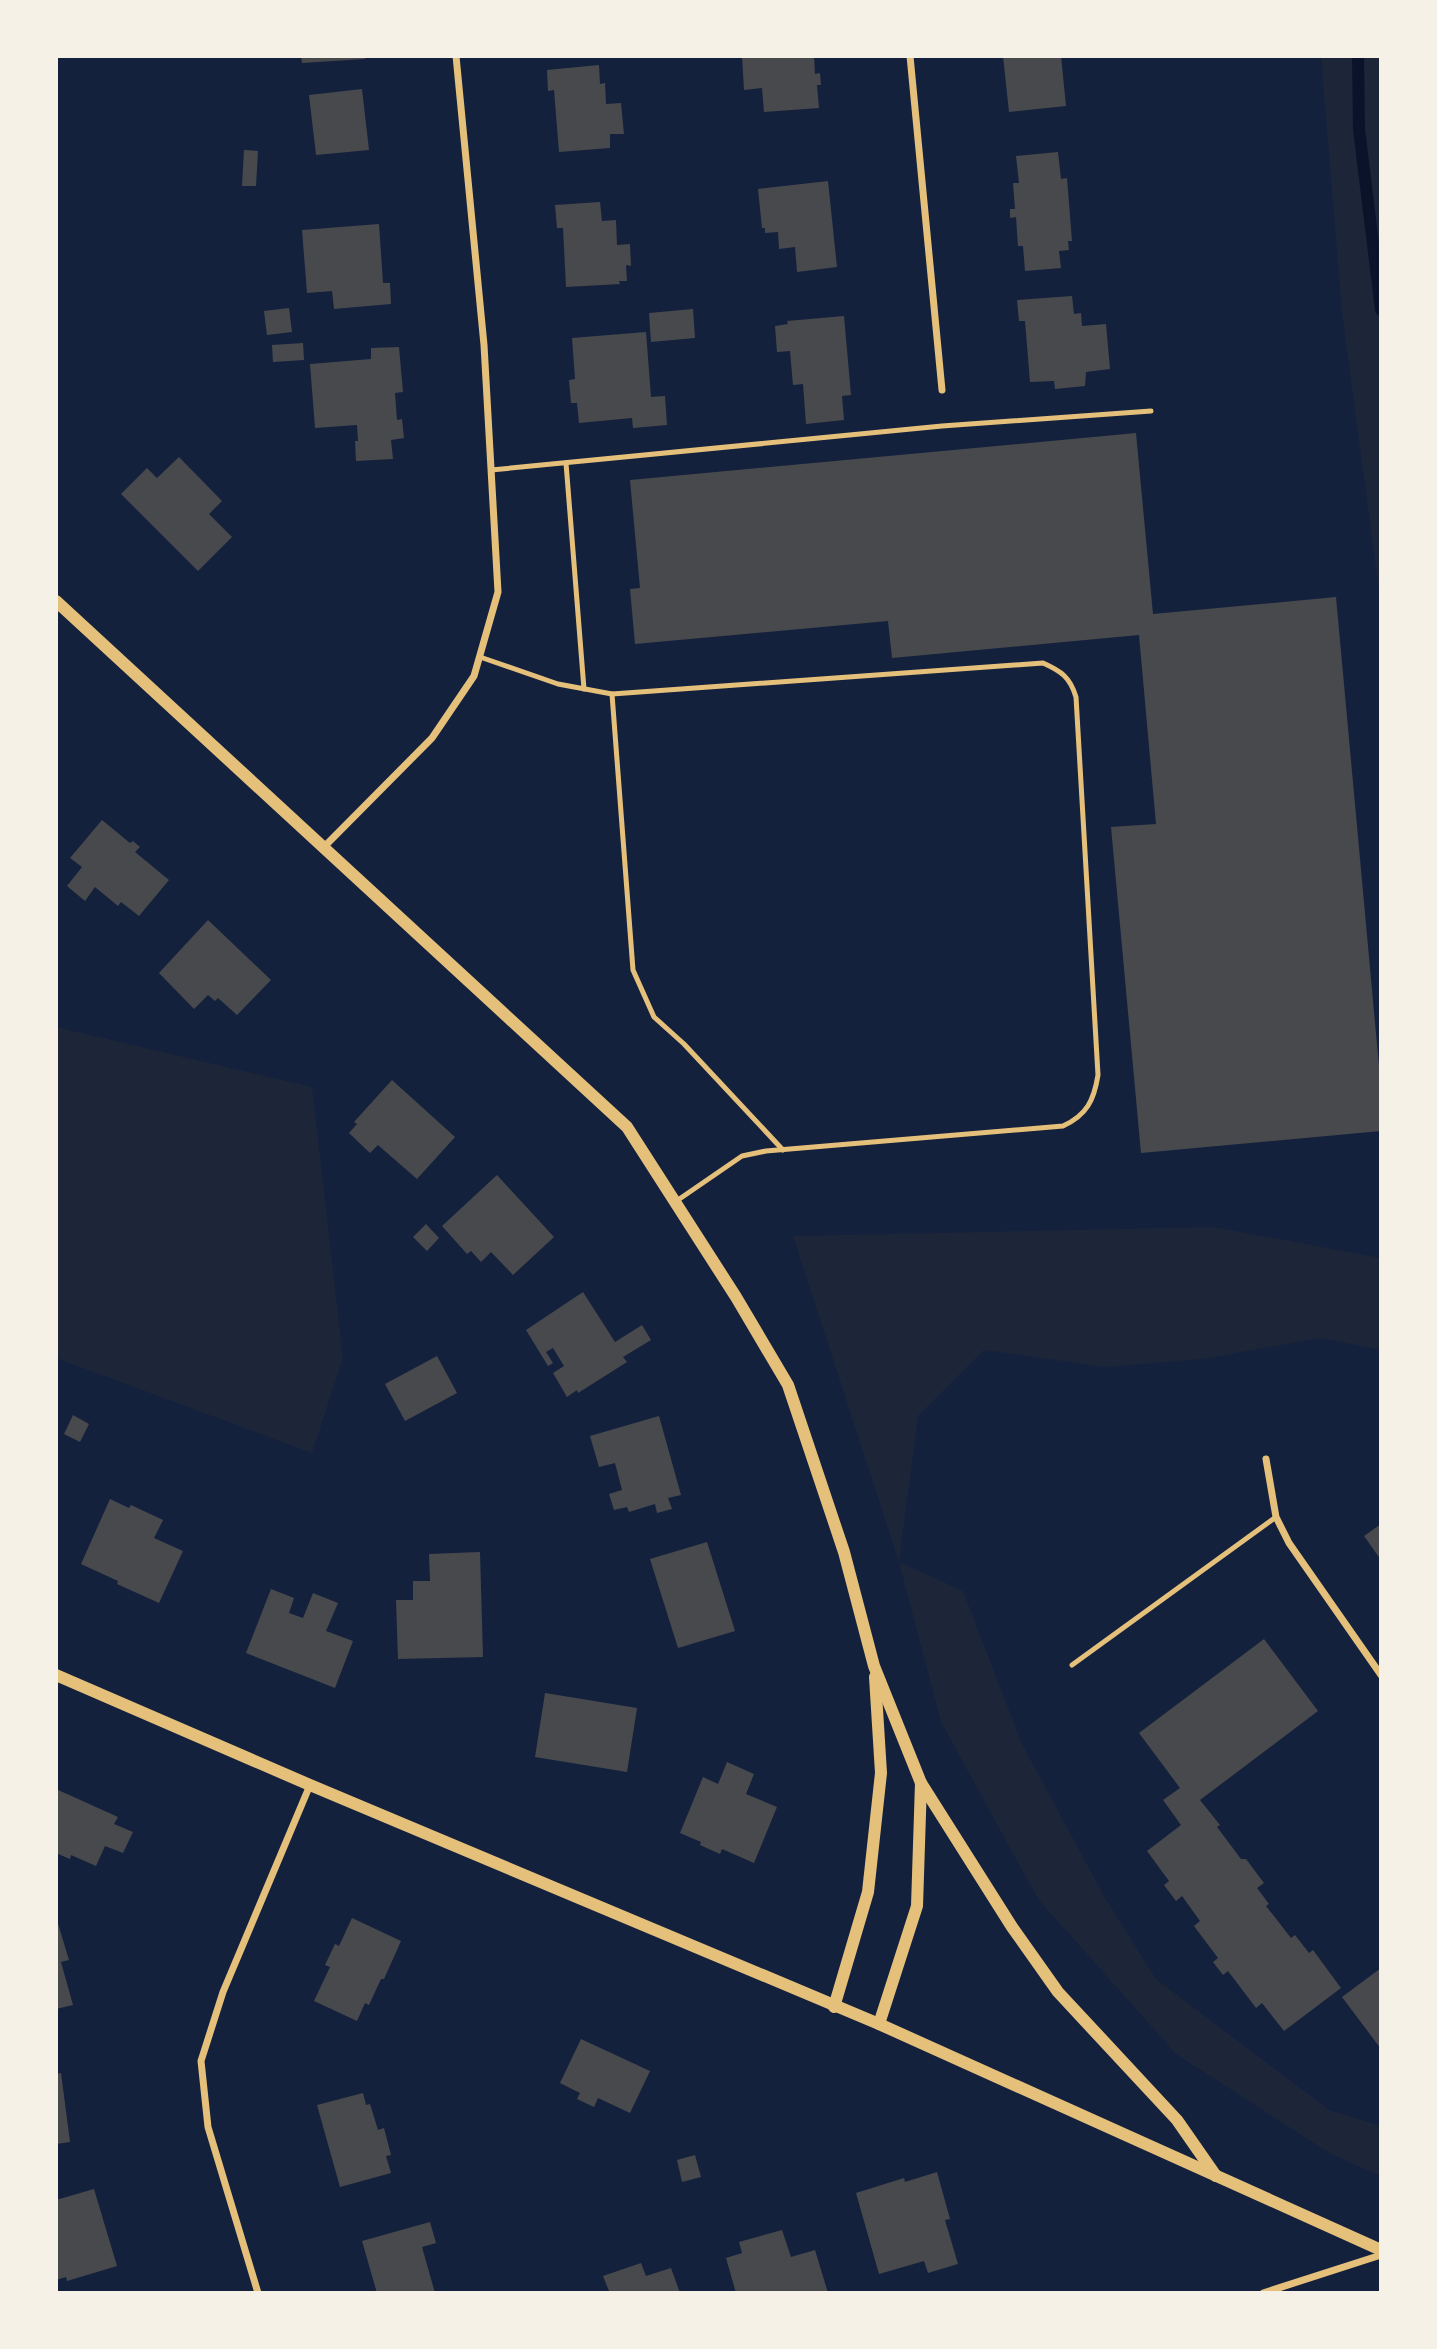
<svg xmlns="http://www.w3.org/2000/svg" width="1437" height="2349" viewBox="0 0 1437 2349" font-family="Lato,sans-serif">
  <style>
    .green { fill: #1d2539 }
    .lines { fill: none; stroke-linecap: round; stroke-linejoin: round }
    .stream { stroke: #0b132b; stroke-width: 12 }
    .building { fill: #48494c }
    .service { stroke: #e5c07b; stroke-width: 5 }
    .minor { stroke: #e5c07b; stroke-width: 7 }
    .tertiary { stroke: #e5c07b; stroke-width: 12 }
  </style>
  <rect width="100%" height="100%" fill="#14213d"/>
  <g class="green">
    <path d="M1321 56H1381V605L1342 312Z"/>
    <path d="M56 1027 312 1087 343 1358 312 1453 56 1358Z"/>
    <path d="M1213 1227 1381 1258V1350L1320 1338 1203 1359 1105 1367 984 1350 918 1416 899 1562 963 1591 1022 1744 1104 1896 1156 1979 1329 2110 1381 2126V2176L1331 2154 1176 2054 1038 1899 941 1722 899 1562 793 1236Z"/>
  </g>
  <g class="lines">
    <path class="stream" d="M1358 56 1359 129 1381 310"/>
  </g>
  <g class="building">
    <path d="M301 56H365V59L302 63Z"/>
    <path d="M742 56H814L815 74 820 73 821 85H817L819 108 764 112 762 88 744 90Z"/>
    <path d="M1003 56H1061L1066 106 1009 112Z"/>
    <path d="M599 65 600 84 605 83 606 104 621 103 624 134H610V148L559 152 554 90 548 91 547 70Z"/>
    <path d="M362 89 369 150 316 155 309 95Z"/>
    <path d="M244 150 258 151 256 186H242Z"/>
    <path d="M1058 152 1061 179 1067 178 1072 241H1068L1069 250 1059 251 1061 268 1025 271 1023 246H1018L1016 217 1010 218V209H1015L1013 183H1019L1016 156Z"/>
    <path d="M828 181 837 267 797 272 795 247 779 249 778 232 765 233V228H762L758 189Z"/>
    <path d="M600 202 602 221 616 220 617 245 630 244 631 266 626 265 627 281H619L620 284 566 287 563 228H557L555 205Z"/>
    <path d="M379 224 383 283H390L391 304 334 309 332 291 307 293 302 230Z"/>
    <path d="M1072 296 1074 314 1081 313 1082 326 1106 324 1110 369 1086 372 1085 386 1055 389 1054 381 1030 382 1025 321H1019L1017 300Z"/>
    <path d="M289 308 292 332 267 335 264 311Z"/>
    <path d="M693 309 695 338 651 342 649 313Z"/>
    <path d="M844 316 851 395 842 396 844 420 806 424 803 384 793 385 790 351 777 352 775 326 788 324 787 321Z"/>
    <path d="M646 332 651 397 665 396 667 425 633 428 632 418 579 423 577 403H571L569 380 575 379 572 338Z"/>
    <path d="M303 343 304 360 273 362 272 345Z"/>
    <path d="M399 347 403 392 395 393 397 420 402 419 404 438 391 440 393 459 356 461 355 441H358L357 425 315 428 310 364 371 359V348Z"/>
    <path d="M1136 433 1153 614 1336 597 1381 1088V1131L1141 1153 1111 827 1156 824 1139 635 892 658 888 621 635 644 630 589 640 588 630 480Z"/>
    <path d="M179 457 222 501 209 514 232 537 198 571 121 494 147 468 157 478Z"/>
    <path d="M102 820 130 843 133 841 140 847 135 852 169 880 139 916 121 902 118 906 95 887 85 901 67 886 82 867 70 858Z"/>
    <path d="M208 920 271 980 237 1015 218 998 215 1001 208 995 194 1009 159 973Z"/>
    <path d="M392 1080 455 1137 417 1179 378 1145 370 1153 349 1133 357 1124 354 1122Z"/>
    <path d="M497 1175 554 1237 513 1275 491 1252 481 1262 471 1251 467 1254 442 1226Z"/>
    <path d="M426 1224 439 1238 427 1251 413 1237Z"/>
    <path d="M583 1292 615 1342 642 1325 651 1340 623 1357 627 1362 578 1393 577 1390 567 1397 553 1373 564 1366 553 1348 546 1352 553 1363 548 1366 526 1330Z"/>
    <path d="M437 1356 457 1393 405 1421 385 1384Z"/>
    <path d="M73 1415 89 1424 80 1442 64 1434Z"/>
    <path d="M659 1416 681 1495 668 1498 672 1509 657 1513 655 1504 629 1512 627 1507 614 1510 609 1494 622 1490 615 1463 599 1467 590 1436Z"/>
    <path d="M110 1499 129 1508 131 1505 163 1520 154 1538 183 1551 159 1603 117 1584 118 1581 81 1564Z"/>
    <path d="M1381 1524V1560L1364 1536Z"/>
    <path d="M707 1542 735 1631 678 1648 650 1559Z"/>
    <path d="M480 1552 483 1657 398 1659 396 1600H413V1581H430L429 1554Z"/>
    <path d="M271 1589 294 1598 289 1613 303 1618 313 1593 338 1603 326 1631 353 1641 335 1688 246 1653Z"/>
    <path d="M1264 1639 1318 1711 1200 1800 1220 1825 1217 1827 1241 1859H1246L1264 1883 1257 1888 1269 1904 1266 1906 1291 1938 1295 1935 1309 1953 1313 1950 1341 1988 1284 2031 1262 2003 1256 2008 1228 1971 1223 1975 1213 1962 1218 1958 1194 1926 1200 1921 1182 1896 1176 1901 1164 1885 1169 1881 1147 1851 1181 1825 1163 1800 1180 1788 1139 1733Z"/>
    <path d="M545 1693 637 1708 627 1772 535 1757Z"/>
    <path d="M727 1762 754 1774 746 1794 777 1807 754 1863 722 1849 720 1854 700 1845 701 1842 680 1833 703 1777 718 1784Z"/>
    <path d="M56 1789 118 1817 114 1824 133 1832 123 1853 105 1846 96 1866 71 1855 70 1859 56 1853Z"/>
    <path d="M56 1917 69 1960 61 1962 73 2005 56 2009Z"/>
    <path d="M352 1918 401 1941 384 1979H381L369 2005 365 2003 357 2021 314 2001 330 1967 325 1965 335 1944 339 1946Z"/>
    <path d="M1381 1968V2049L1342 1997Z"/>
    <path d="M581 2039 650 2071 630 2113 598 2098 594 2107 577 2099 580 2093 560 2083Z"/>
    <path d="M61 2073 70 2142 56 2144V2074Z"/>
    <path d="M363 2093 366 2105 370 2104 378 2130 384 2128 391 2155 386 2156 391 2173 340 2187 317 2105Z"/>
    <path d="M695 2155 701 2177 682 2182 677 2160Z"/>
    <path d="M937 2172 950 2219 945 2220 958 2264 928 2273 924 2261 879 2274 856 2193 904 2178 905 2182Z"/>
    <path d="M94 2189 117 2266 67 2281 66 2277 56 2280V2200Z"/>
    <path d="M430 2222 436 2243 422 2247 435 2293H377L362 2241Z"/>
    <path d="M782 2230 791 2257 815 2250 828 2293H736L726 2258 742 2253 739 2242Z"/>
    <path d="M641 2263 646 2276 671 2268 680 2293H603L609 2291 603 2276Z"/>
  </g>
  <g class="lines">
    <g class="service">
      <path d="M566 463 584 689"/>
      <path d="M491 470 942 426 1151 411"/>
      <path d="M480 657 558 684 612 694 1043 663C1061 671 1070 677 1076 697L1098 1075C1094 1100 1087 1115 1063 1126L766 1151 742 1156 675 1202"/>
      <path d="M612 694 633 970 654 1017 684 1044 783 1150"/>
      <path d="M1072 1665 1276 1517"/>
    </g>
    <g class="minor">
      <path d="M910 56 942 390"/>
      <path d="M323 848 432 738 474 676 498 592 484 345 456 56"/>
      <path d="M1266 1459 1276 1517 1289 1543 1381 1675"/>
      <path d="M258 2293 208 2127 201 2061 223 1992 310 1785"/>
      <path d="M1263 2293 1381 2255"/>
    </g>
    <g class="tertiary">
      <path d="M56 601 627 1127 736 1297 788 1385 844 1552 874 1666 921 1783 917 1906 879 2024"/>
      <path d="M56 1675 310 1785 879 2024 1381 2250"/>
      <path d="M921 1783 1012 1927 1058 1992 1177 2120 1216 2176"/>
      <path d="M834 2007 868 1892 881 1773 875 1677"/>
    </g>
  </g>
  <rect width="1437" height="2349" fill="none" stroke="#f6f1e7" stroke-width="116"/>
</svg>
